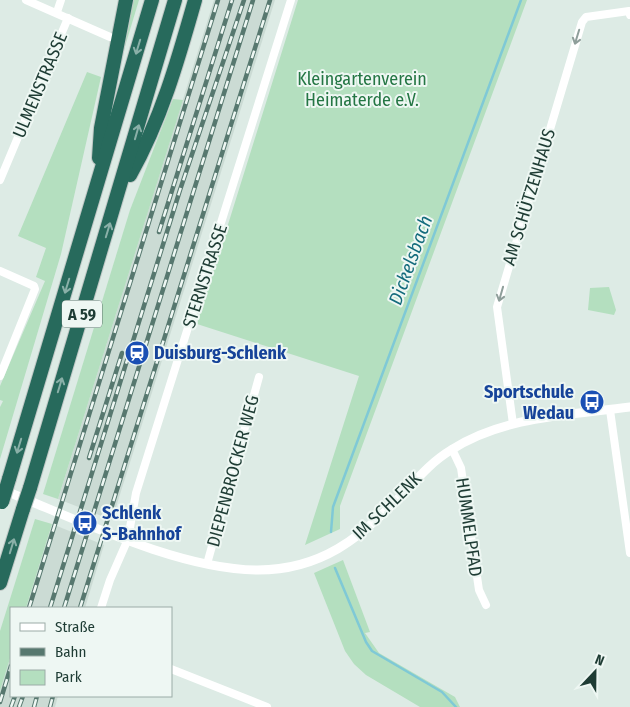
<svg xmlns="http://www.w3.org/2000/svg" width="630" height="707" viewBox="0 0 630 707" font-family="'Fira Sans Condensed',sans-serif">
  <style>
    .built { fill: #cbdbd4 }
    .green { fill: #b4dfbf }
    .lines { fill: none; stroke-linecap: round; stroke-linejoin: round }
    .stream { stroke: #7fc9d6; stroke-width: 2.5 }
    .motorway-casing { stroke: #c0c8c6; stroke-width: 16 }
    .minor { stroke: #fff; stroke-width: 8 }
    .tertiary { stroke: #fff; stroke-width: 9 }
    .motorway { stroke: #276a5c; stroke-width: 14 }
    .rail-casing { stroke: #57786f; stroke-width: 4.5 }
    .rail { stroke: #eef7f3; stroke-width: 2.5; stroke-dasharray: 8; stroke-linecap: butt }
    .motorway-bridge-casing { stroke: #c0c8c6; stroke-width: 16; stroke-linecap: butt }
    .motorway-bridge { stroke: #276a5c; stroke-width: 14 }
    .oneway { stroke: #8e9e9a }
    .oneway2 { stroke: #8ab0a8 }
    .labels { text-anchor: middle; stroke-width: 4; stroke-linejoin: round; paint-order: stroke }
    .shield { fill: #eef7f3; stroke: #5c746d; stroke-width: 1 }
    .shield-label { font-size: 16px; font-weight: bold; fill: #1e3c34 }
    .park-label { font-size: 18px; fill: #247644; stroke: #eef7f3 }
    .street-label { font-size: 18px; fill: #1e3c34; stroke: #eef7f3 }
    .transit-label { font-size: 18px; font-weight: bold; fill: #164399; stroke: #eef7f3; text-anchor: start }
    .water-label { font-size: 19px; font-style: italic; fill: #136b7c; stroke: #eef7f3 }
  </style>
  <rect width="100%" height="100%" fill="#ddebe5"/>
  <g class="built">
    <path d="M214 0H275L112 520 58 499Z"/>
    <path d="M52 524 104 545 85 608H26Z"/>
    <path d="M11 655V696H58L55 707H0V691Z"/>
  </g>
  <g class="green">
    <path d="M131 0H139L114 83Z"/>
    <path d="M298 0H527L340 506V529L305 545 359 376 197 324Z"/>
    <path d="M87 72 101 77 61 254 0 459V407L3 401 0 400V386L45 281 36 277 46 248 18 236Z"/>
    <path d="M173 99 183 100 58 499 43 494 130 210Z"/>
    <path d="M609 287 616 310 614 315 588 310 590 288Z"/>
    <path d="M35 519 52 524 26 608H11V655L0 691V631Z"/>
    <path d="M343 560 370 632 365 633 379 653 455 697 460 707H420L366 675 354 664 345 651 314 573Z"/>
  </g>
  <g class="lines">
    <g class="stream">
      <path d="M331 532 333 507 521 0"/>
      <path d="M335 568 366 642 372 651 442 692 456 707"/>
    </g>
    <defs>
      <g id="motorway">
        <path d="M99 158 101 128 126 0"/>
        <path d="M130 175C161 120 178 60 195 0"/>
        <path d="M9 479 152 0"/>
        <path d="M30 488 175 0"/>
        <path d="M0 583 23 509"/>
      </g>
    </defs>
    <use href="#motorway" class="motorway-casing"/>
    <g class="minor">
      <path d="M26 0 110 37"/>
      <path d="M57 12 61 0"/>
      <path d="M0 180 68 18"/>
      <path d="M0 271 34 286 35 289 0 376"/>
      <path d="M610 410 630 553"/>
      <path d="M513 424 497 307 582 22 586 17 629 11 630 15"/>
      <path d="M452 449 461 468 479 590 486 605"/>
      <path d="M207 564 259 377"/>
      <path d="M101 608 110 580 128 539 136 493 291 0"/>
      <path d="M171 669 267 707"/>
    </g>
    <path class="tertiary" d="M3 490C76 519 180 570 258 570 321 570 360 538 401 496 417 479 431 462 451 450 503 416 571 415 630 407"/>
    <use href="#motorway" class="motorway"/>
    <defs>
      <g id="rail">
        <path d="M159 232 232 0"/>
        <path d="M89 458 122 353"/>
        <path d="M29 608 218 0"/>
        <path d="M50 608 180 190 244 0"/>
        <path d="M64 608 253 0"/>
        <path d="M80 608 270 0"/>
        <path d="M0 702 11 666"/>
        <path d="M11 707 15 696"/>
        <path d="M19 707 23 696"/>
        <path d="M34 707 37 696"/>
        <path d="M50 707 53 696"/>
      </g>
    </defs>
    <use href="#rail" class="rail-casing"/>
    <use href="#rail" class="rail"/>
    <defs>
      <g id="motorway-bridge">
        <path d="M2 502 9 479"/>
        <path d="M23 509 30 488"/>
      </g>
    </defs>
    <use href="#motorway-bridge" class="motorway-bridge-casing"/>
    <use href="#motorway-bridge" class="motorway-bridge"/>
  </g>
  <defs><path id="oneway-shaft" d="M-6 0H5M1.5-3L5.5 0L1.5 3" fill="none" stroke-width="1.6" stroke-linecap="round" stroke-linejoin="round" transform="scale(1.25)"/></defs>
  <g class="oneway">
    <use href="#oneway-shaft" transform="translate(577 37) rotate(107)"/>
    <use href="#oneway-shaft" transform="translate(501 294) rotate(106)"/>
  </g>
  <g class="oneway2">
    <use href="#oneway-shaft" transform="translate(138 47) rotate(107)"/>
    <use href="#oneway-shaft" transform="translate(137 132) rotate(-74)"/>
    <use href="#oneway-shaft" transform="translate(108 230) rotate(-73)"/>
    <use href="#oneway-shaft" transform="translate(67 286) rotate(107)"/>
    <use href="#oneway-shaft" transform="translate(60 385) rotate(-73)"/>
    <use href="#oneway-shaft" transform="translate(19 446) rotate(107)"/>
    <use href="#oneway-shaft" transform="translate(12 546) rotate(-73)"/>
  </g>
  <defs>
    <symbol id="station-disc" viewBox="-11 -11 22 22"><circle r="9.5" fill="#1a4fb4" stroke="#eef7f3"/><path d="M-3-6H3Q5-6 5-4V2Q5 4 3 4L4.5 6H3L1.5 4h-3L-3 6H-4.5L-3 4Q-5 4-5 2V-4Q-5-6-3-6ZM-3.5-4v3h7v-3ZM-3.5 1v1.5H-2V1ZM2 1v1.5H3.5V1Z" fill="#fff"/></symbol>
    <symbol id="bus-disc" viewBox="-11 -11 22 22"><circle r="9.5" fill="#1a4fb4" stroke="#eef7f3"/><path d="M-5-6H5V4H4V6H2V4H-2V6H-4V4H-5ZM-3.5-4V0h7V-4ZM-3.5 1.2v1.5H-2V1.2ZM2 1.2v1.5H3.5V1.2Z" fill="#fff"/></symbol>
  </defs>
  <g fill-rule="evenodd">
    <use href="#station-disc" x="123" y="339" width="28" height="28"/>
    <use href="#bus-disc" x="578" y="388" width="28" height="28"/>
    <use href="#bus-disc" x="71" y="509" width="28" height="28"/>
  </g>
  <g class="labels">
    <rect class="shield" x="62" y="300.5" width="40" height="27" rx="4"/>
    <g class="shield-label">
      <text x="82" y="320">A 59</text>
    </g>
    <g class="park-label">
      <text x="362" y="85">Kleingartenverein<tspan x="362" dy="21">Heimaterde e.V.</tspan></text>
    </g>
    <g class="street-label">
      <text transform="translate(40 85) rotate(-67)" y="6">ULMENSTRASSE</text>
      <text transform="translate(529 197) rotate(-73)" y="6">AM SCHÜTZENHAUS</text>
      <text transform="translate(205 276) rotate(-72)" y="6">STERNSTRASSE</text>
      <text transform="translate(233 471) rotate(-75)" y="6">DIEPENBROCKER WEG</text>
      <text transform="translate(387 506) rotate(-44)" y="6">IM SCHLENK</text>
      <text transform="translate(469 527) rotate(82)" y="6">HUMMELPFAD</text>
    </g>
    <g class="transit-label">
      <text x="154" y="359">Duisburg-Schlenk</text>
      <text x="574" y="398" text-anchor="end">Sportschule<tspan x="574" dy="21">Wedau</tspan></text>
      <text x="102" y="519">Schlenk<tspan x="102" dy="21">S-Bahnhof</tspan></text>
    </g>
    <g class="water-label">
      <text transform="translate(410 260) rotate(-70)" y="7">Dickelsbach</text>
    </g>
  </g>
  <rect x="10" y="607" width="162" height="90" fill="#eef7f3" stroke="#9baca7"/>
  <rect x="20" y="623" width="25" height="8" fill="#ffffff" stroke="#9baca7"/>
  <text x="55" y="632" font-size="15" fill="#1e3c34">Straße</text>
  <rect x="20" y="648" width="25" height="8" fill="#57786f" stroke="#9baca7"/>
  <text x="55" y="657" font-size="15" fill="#1e3c34">Bahn</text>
  <rect x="20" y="670" width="25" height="15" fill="#b4dfbf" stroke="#9baca7"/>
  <text x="55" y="682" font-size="15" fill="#1e3c34">Park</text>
  <g transform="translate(595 672) rotate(22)" stroke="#eef7f3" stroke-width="4" paint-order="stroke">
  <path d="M0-4L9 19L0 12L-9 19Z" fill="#1e3c34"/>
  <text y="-8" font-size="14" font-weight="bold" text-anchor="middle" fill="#1e3c34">N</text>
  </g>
</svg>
